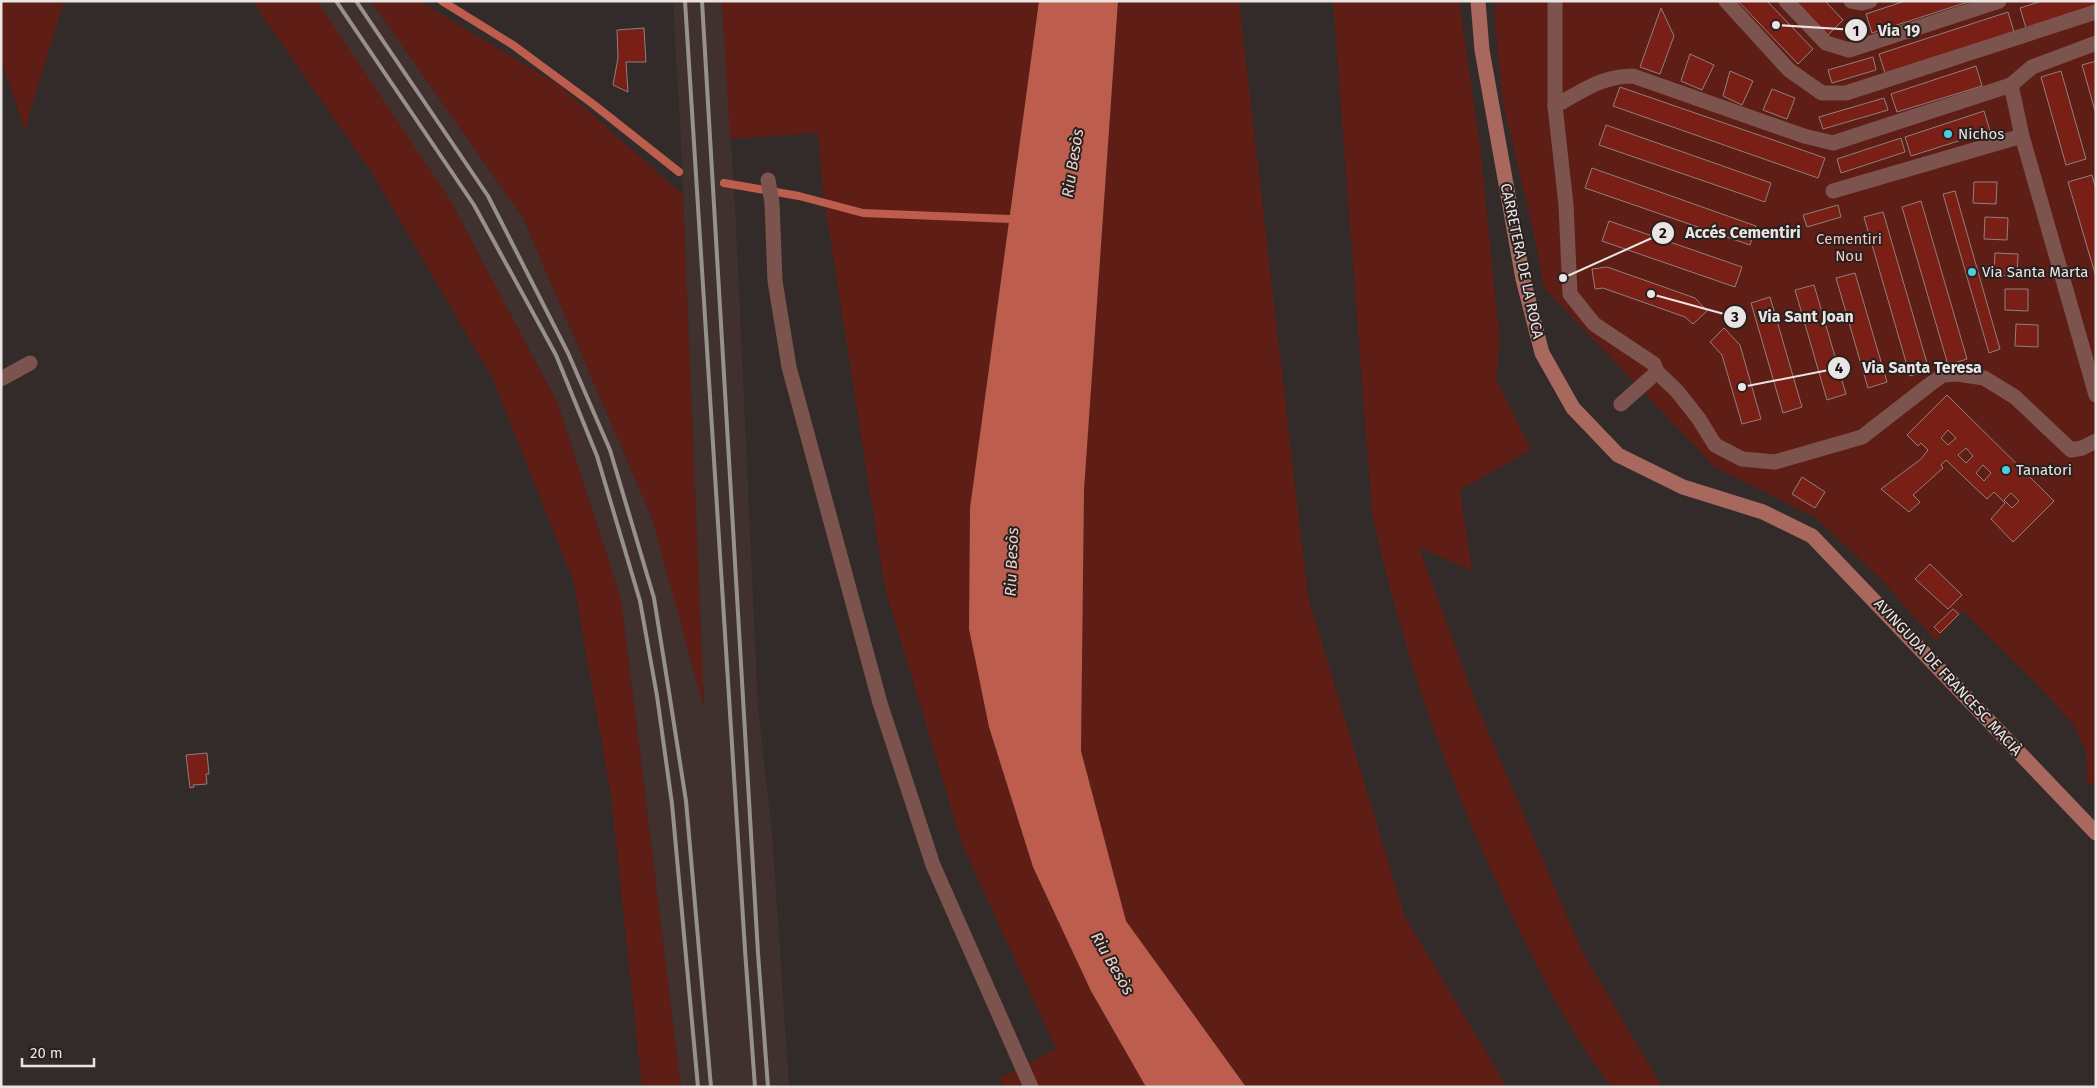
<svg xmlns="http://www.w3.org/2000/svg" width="2097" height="1088" viewBox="0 0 2097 1088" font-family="'Fira Sans',sans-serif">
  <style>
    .built { fill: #40312e }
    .green { fill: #5f1e15 }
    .water { fill: #bc5d4e }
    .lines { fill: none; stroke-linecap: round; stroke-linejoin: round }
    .stream { stroke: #bc5d4e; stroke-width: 8 }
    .building { fill: #791f15; stroke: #8b8280; fill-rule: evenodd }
    .lane { stroke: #7d544d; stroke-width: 15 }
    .secondary { stroke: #a9685d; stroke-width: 15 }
    .rail { stroke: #96908e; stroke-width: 4 }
    .poi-dot { fill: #54cade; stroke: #282120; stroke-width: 2 }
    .labels { text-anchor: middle; stroke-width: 4; stroke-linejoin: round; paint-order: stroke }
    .poi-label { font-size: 15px; fill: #eae4e3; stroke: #282120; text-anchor: start }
    .park-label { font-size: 15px; fill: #fac5bb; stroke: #282120 }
    .street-label { font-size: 15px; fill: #eae4e3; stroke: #282120 }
    .water-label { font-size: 16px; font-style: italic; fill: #edd2cd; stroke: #282120 }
    .leader { fill: none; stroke: #eae4e3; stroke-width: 2 }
    .callout-dot { fill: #eae4e3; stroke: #282120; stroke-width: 2 }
    .mark-label { font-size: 15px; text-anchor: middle; font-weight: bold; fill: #111 }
    .callout-label { font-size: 16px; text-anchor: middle; font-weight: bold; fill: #eae4e3; stroke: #282120; stroke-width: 4; stroke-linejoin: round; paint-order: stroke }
  </style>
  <rect width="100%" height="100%" fill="#322b29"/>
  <path class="built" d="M317 1H371L523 218 652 518 704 706 681 143 673 1H722L736 225 758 708 772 833 789 1087H681L621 599 558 404 450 200Z"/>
  <g class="green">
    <path d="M1 1H64L28 119 26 133 1 59Z"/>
    <path d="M252 1H317L450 200 558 404 621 599 681 1087H642L611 796 574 583 493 379 372 173Z"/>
    <path d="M371 1H419L560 86 683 195 704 709 652 518 523 218Z"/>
    <path d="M722 1H1039L970 508 969 629 989 727 1033 867 1091 991 1146 1087H1004L1000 1078 1056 1049 962 844 885 588 823 192 818 133 730 139Z"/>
    <path d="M1118 1H1239L1308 597 1405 917 1507 1087H1246L1126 921 1081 751 1084 490Z"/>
    <path d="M1333 1H1459L1480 146 1500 341 1496 378 1531 450 1460 490 1472 571 1419 547 1474 698 1581 949 1662 1087H1612C1570 1034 1539 972 1510 911 1449 784 1401 649 1372 512Z"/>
    <path d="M1495 1H2096V783L2087 784V762L2085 749 2074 725 2035 682 1963 611 1936 641 1879 577 1815 517 1715 467 1544 288 1533 229 1503 104 1495 22Z"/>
  </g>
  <path class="water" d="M1039 1H1118L1084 490 1081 751 1126 921 1246 1087H1146L1091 991 1033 867 989 727 969 629 970 508Z"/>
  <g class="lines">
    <g class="stream">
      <path d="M442 1 513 45 593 104 679 172"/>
      <path d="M724 183 799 196 863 213 1010 219 1018 222"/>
    </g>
  </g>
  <g class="building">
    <path d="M1738 1H1767L1813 49 1798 64Z"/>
    <path d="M1796 1H1825L1843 20 1828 35Z"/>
    <path d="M1905 1H1971L1872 33 1866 14Z"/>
    <path d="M2042 1H2096V5L2026 28 2020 8Z"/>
    <path d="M1661 8 1674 36 1660 74 1640 67Z"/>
    <path d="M2008 12 2014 32 1885 73 1879 54Z"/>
    <path d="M644 28 646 62H626L628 92 613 85 618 58 617 30Z"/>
    <path d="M1690 54 1714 65 1702 90 1681 81Z"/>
    <path d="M1873 57 1876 70 1832 83 1828 70Z"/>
    <path d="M2096 61V114L2082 65Z"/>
    <path d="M1976 66 1982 86 1897 112 1891 94Z"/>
    <path d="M1730 71 1753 81 1742 105 1723 96Z"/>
    <path d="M2061 71 2086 159 2066 165 2041 77Z"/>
    <path d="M1620 87 1825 158 1818 178 1613 106Z"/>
    <path d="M1772 89 1795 98 1787 119 1763 110Z"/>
    <path d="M1884 98 1888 110 1823 129 1819 117Z"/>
    <path d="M1984 111 1990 131 1911 156 1905 137Z"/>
    <path d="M1606 125 1771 183 1765 202 1599 145Z"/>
    <path d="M1901 138 1905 152 1841 173 1837 159Z"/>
    <path d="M1592 168 1756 226 1750 245 1585 188Z"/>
    <path d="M2092 175 2096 190V277L2068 182Z"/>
    <path d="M1974 182H1997L1996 204 1973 203Z"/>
    <path d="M1955 191 2000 349 1989 353 1943 194Z"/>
    <path d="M1921 201 1967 359 1948 365 1902 207Z"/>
    <path d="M1838 205 1841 217 1807 227 1803 215Z"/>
    <path d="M1883 212 1929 370 1910 376 1864 217Z"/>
    <path d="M1985 217 2008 218 2007 240 1984 239Z"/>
    <path d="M1609 221 1742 267 1735 287 1602 241Z"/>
    <path d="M1995 253 2018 254 2017 276 1994 275Z"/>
    <path d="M1607 267 1695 298 1707 311 1693 324 1685 317 1603 288 1595 289 1592 269Z"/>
    <path d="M1855 273 1887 382 1868 388 1836 278Z"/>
    <path d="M1814 285 1846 394 1827 400 1795 290Z"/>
    <path d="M2005 289H2028V311L2005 310Z"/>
    <path d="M1770 297 1802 407 1783 413 1751 303Z"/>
    <path d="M2016 324 2038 325V347L2015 346Z"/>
    <path d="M1724 328 1740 345 1761 419 1742 424 1722 355 1710 342Z"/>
    <path d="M1947 395 2054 501 2013 542 1991 519 2005 503 1994 492 1987 499 1946 460 1941 465 1943 468 1913 495 1920 502 1909 512 1881 489 1921 459 1928 450 1921 443 1918 446 1907 435ZM1948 430 1956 438 1948 445 1941 438ZM1966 448 1973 456 1966 463 1958 455ZM1983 465 1991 473 1984 481 1976 473ZM2011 493 2019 501 2012 508 2004 500Z"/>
    <path d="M1802 477 1825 492 1815 508 1792 494Z"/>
    <path d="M1930 564 1962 595 1948 609 1915 579Z"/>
    <path d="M1953 609 1959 614 1940 633 1934 627Z"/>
    <path d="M207 753 209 774H206L207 784 193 785 194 787 190 788 186 755Z"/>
  </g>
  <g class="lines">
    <g class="lane">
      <path d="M1555 1V106L1566 205 1570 294 1594 324 1654 364 1657 372 1621 404"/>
      <path d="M1726 1 1789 70 1822 93H1846L2096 12"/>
      <path d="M1786 1 1826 43 1849 50 1999 1"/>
      <path d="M1851 1 1862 3 1870 1"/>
      <path d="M2096 43 2032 67 2011 85 2022 136 2096 395"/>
      <path d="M1555 106C1583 91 1601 76 1633 76L1804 136 1833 143 2011 85"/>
      <path d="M768 180 772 203 775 281 789 367 880 703 933 865 1031 1087"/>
      <path d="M1833 191 2022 136"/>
      <path d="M1657 372 1677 391 1699 419 1715 445 1742 459 1775 462 1862 437 1929 385 1943 375 1957 374 1984 378 2015 397 2071 450 2082 448 2096 441"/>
      <path d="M1 379 30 363"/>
    </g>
    <path class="secondary" d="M1478 1 1482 50 1523 279 1542 353 1573 408 1618 455 1683 487 1763 512 1812 536 2096 833"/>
    <g class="rail">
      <path d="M336 1 474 205 556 355 597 456 640 601 657 696 672 804 698 1087"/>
      <path d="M356 1 488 196 568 353 610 450 654 598 669 692 686 801 711 1087"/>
      <path d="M685 1 745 950 755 1087"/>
      <path d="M702 1 758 953 768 1087"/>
    </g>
  </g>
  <g class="poi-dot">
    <circle cx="1948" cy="134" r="5"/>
    <circle cx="1972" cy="272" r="5"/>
    <circle cx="2006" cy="470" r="5"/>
  </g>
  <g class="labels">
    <g class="poi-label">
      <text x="1958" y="139">Nichos</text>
      <text x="1982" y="277">Via Santa Marta</text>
      <text x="2016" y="475">Tanatori</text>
    </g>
    <g class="park-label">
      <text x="1849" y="244">Cementiri<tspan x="1849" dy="17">Nou</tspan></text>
    </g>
    <g class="street-label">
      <text transform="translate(1522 261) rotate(78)" y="5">CARRETERA DE LA ROCA</text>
      <text transform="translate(1948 677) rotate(47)" y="5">AVINGUDA DE FRANCESC MACIÀ</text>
    </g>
    <g class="water-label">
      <text transform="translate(1072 163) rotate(-81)" y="6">Riu Besòs</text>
      <text transform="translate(1011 562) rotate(-88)" y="6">Riu Besòs</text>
      <text transform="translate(1113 963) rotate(60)" y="6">Riu Besòs</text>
    </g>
  </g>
  <path class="leader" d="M1776 25L1856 30M1563 278L1663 233M1651 294L1735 317M1742 387L1839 368"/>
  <g class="callout-dot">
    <circle cx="1776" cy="25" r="5"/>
    <circle cx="1563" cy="278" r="5"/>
    <circle cx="1651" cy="294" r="5"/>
    <circle cx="1742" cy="387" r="5"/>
    <circle cx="1856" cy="30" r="12"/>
    <circle cx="1663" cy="233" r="12"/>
    <circle cx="1735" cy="317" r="12"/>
    <circle cx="1839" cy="368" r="12"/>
  </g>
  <g class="mark-label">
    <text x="1856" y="36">1</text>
    <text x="1663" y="238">2</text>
    <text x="1735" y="322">3</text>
    <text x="1839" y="373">4</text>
  </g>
  <g class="callout-label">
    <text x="1899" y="36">Via 19</text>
    <text x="1743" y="238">Accés Cementiri</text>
    <text x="1806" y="322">Via Sant Joan</text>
    <text x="1922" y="373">Via Santa Teresa</text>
  </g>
  <rect width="2097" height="1088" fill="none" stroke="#eae4e3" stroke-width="5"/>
  <path d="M22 1058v8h72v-8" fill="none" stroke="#eae4e3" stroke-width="2.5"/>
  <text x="30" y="1058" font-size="15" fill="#eae4e3" stroke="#282120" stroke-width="4" paint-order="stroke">20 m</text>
</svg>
